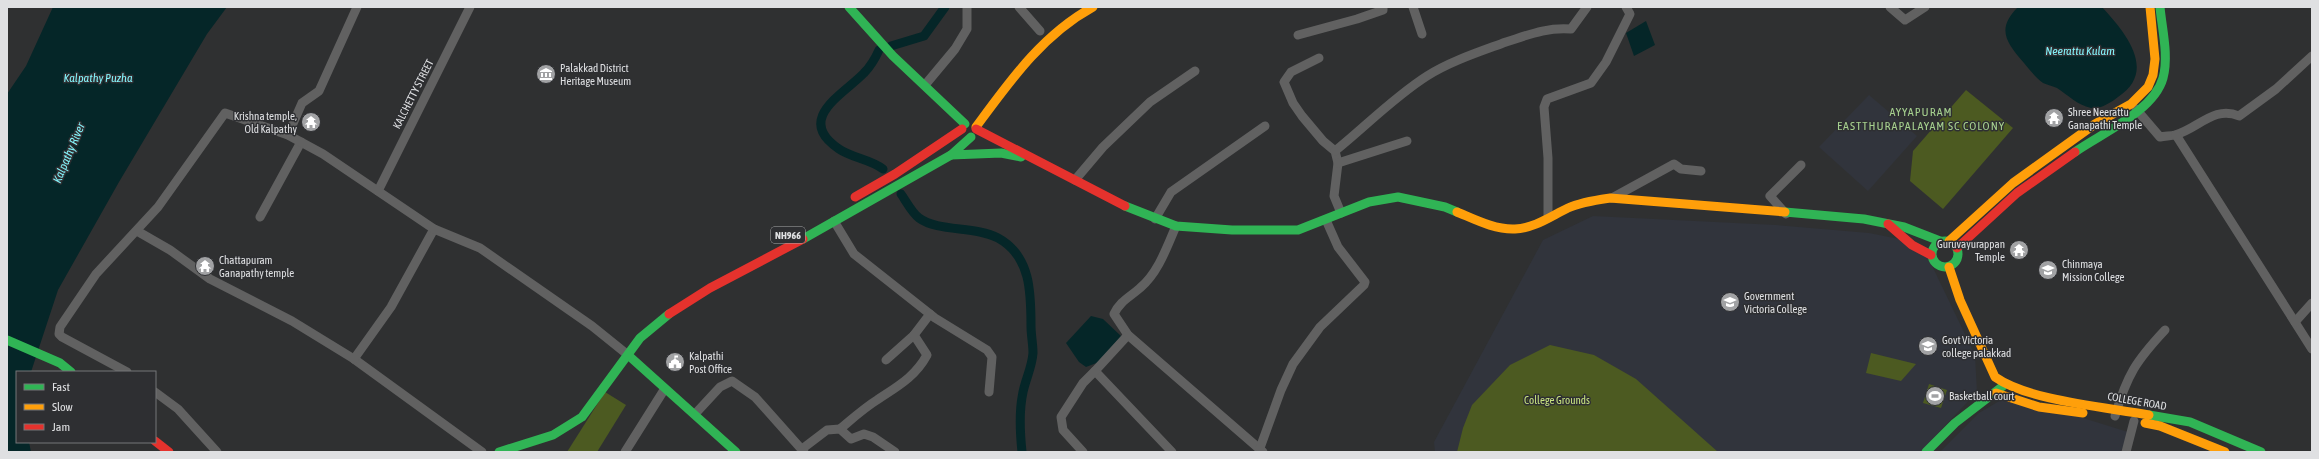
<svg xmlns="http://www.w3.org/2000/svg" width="2319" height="459" viewBox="0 0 2319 459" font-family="'Asap Condensed',sans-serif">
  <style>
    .built { fill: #31343c }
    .green { fill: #4c5a21 }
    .water { fill: #052628 }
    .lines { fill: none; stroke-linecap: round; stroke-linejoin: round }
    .canal { stroke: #052628; stroke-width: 9 }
    .street { stroke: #616161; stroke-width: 9 }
    .fast { stroke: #30b455; stroke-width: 9 }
    .slow { stroke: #ff9f0a; stroke-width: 9 }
    .jam { stroke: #e5322d; stroke-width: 9 }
    .labels { text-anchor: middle; stroke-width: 3; stroke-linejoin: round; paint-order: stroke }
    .shield { fill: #2e2f32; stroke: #aaabad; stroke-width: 1 }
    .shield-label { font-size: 10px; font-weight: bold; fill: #dfe0e2 }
    .poi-label { font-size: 11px; fill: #dfe0e2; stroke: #2e2f32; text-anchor: start }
    .street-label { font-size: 11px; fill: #dfe0e2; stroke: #2e2f32 }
    .park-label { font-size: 11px; fill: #c9e480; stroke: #2e2f32 }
    .water-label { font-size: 12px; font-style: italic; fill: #84f5fc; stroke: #2e2f32 }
    .neighbourhood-label { font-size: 12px; letter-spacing: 1px; fill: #a6d08e; stroke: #2e2f32 }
  </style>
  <rect width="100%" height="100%" fill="#2f3031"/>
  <g class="built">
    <path d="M1869 95 1917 136 1868 191 1819 147Z"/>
    <path d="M1593 216 1776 225 1869 233 1904 240 1924 249 1975 355 1977 392 1920 452H1435L1434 442 1543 240Z"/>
    <path d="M2001 400 2080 417 2128 432 2121 452H1940L1979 413Z"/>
  </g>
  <g class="green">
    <path d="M1966 90 2013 128 1943 209 1910 181 1913 151Z"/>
    <path d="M1550 345 1594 355 1636 379 1718 452H1457L1463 428 1472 405 1510 365Z"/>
    <path d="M1871 353 1916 364 1901 381 1866 373Z"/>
    <path d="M1929 384 1947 390 1941 408 1923 403Z"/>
    <path d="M605 392 626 405 597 452H567Z"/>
  </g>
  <g class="water">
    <path d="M53 7H227L207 34 119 182 58 290 31 372H17V442H29L31 452H7V94L26 66Z"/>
    <path d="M2018 7H2102C2125 32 2158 71 2118 97 2112 102 2099 110 2091 108 2077 105 2068 95 2057 88 2053 86 2047 85 2043 83 2036 78 2030 70 2024 63 2006 42 1996 29 2018 7Z"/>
    <path d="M1646 21 1655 45 1634 56 1626 33Z"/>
    <path d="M1091 316 1103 319 1121 336 1099 362 1086 367 1079 362 1066 343Z"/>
  </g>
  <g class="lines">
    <g class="canal">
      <path d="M891 46 924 36 945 7"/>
      <path d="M879 50C875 59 871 66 864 73 844 94 794 119 839 149 852 158 870 159 883 169"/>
      <path d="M901 194C906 201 912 213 919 218 938 232 975 226 998 238 1031 256 1031 293 1031 326 1031 335 1033 344 1033 353 1032 367 1026 378 1023 392 1019 410 1020 433 1022 452"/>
    </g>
    <g class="street">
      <path d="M1019 7 1040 31"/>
      <path d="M1413 7 1422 34"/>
      <path d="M1890 7 1905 20 1925 7"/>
      <path d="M1298 35 1357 19 1383 10V7"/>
      <path d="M1319 58 1291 72 1284 82 1293 103 1302 116 1323 141 1335 151 1338 163 1334 196 1341 213"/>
      <path d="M925 85 955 49 967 29V7"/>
      <path d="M2136 109 2160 137C2165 136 2171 136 2175 135 2198 129 2214 105 2239 116L2276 89 2312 56"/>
      <path d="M288 135 302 103 319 91 357 7"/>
      <path d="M2176 135 2312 349"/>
      <path d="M1335 151C1366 126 1394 97 1427 76 1451 61 1479 52 1506 42 1528 35 1547 27 1571 29L1587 7"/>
      <path d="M1338 163 1407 141"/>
      <path d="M1075 180 1103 147 1150 102 1195 71"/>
      <path d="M378 191 470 7"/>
      <path d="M1612 198 1674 164 1681 169 1701 171"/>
      <path d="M1786 214 1770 196 1801 165"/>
      <path d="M260 217 301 142"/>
      <path d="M1548 218V158L1544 107 1547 99 1591 83 1606 62 1630 14 1626 7"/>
      <path d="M1155 219 1171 192 1265 126"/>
      <path d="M834 221 854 254 935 318 987 350 992 357 989 392"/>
      <path d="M1176 226C1167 247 1158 273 1140 288 1130 297 1120 301 1114 314L1128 335 1263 452"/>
      <path d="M137 231 170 250 210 279 292 321 354 359 482 452"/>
      <path d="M2295 322 2312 303"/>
      <path d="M1128 335 1095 371 1172 452"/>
      <path d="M354 359 391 307 434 229"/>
      <path d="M886 360 914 335"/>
      <path d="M127 372 62 337 59 334 60 327 96 274 158 207 225 113 288 135 323 154 434 229 480 248 592 326 628 355"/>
      <path d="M155 392 178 409 217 452"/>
      <path d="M695 414 720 387 732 381 755 397 804 452"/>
      <path d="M2115 416C2127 375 2136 361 2165 330"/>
      <path d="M840 429C852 419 864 408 877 400 898 386 915 377 927 355L914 335 930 314"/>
      <path d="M1260 448 1281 390 1293 364 1320 327 1364 285 1365 282 1338 247 1326 220"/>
      <path d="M802 449 827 430 840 429 851 439 864 434 873 437 895 452"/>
      <path d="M625 452 664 390"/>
      <path d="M1083 452 1063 430 1061 417 1083 383 1095 371"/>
      <path d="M2126 452 2134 421"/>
    </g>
    <g class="fast">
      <path d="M849 7 893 56 965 124"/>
      <path d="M2075 152C2102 133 2154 111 2163 78 2169 56 2162 29 2160 7"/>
      <path d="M951 155 1001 153 1021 157"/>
      <path d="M1125 206 1176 226 1232 230H1298L1369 202 1398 197 1445 207 1457 212"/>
      <path d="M1785 212 1864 219 1904 227 1940 241"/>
      <path d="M803 239 951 155 971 137"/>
      <circle cx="1945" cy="254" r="13"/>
      <path d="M7 340 60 363 71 372"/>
      <path d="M628 355 736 452"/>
      <path d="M2149 415 2190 422 2261 452"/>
      <path d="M499 452 553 435 582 417 640 338 669 314"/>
      <path d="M1926 452 1955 423 2003 386"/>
    </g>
    <g class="slow">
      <path d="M976 127C1010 81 1042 35 1093 7"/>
      <path d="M1457 212C1474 219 1495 230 1515 229 1535 228 1551 216 1568 208 1581 202 1596 200 1610 198L1785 212"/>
      <path d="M1949 241 2013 183 2095 124 2131 104 2148 87 2153 75 2155 59 2150 7"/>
      <path d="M1949 267 1960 300 1995 377C2029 401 2106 407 2149 415"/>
      <path d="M1996 393 2039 407 2083 413"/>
      <path d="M2145 423 2160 426 2225 452"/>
    </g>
    <g class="jam">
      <path d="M976 129 1125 206"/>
      <path d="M855 197 895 174 962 129"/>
      <path d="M1888 224 1912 245 1931 255"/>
      <path d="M1957 248 2017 193 2075 152"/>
      <path d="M669 314 710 288 803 239"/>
      <path d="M155 441 169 452"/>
    </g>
  </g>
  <defs>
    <symbol id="museum-disc" viewBox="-11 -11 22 22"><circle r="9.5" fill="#a1a2a4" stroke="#2e2f32"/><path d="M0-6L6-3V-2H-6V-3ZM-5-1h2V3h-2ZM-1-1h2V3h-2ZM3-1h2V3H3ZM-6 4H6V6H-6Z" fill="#fff"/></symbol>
    <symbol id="temple-disc" viewBox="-11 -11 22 22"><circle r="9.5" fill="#a1a2a4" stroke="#2e2f32"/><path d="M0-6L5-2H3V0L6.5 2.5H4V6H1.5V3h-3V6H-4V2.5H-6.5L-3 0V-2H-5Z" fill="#fff"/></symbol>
    <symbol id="university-disc" viewBox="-11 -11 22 22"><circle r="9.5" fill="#a1a2a4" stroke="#2e2f32"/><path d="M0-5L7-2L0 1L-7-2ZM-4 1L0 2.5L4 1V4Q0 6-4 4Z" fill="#fff"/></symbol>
    <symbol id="civic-disc" viewBox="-11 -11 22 22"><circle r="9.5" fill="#a1a2a4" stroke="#2e2f32"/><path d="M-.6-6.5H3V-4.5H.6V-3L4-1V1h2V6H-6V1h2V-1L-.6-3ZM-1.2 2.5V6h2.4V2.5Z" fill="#fff"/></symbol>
    <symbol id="stadium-disc" viewBox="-11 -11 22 22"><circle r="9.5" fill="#a1a2a4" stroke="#2e2f32"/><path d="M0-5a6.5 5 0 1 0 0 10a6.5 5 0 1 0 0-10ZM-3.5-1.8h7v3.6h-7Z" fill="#fff"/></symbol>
  </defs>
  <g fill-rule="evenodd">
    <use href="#museum-disc" x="535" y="63" width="22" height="22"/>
    <use href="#temple-disc" x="2043" y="107" width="22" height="22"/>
    <use href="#temple-disc" x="300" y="111" width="22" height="22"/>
    <use href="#temple-disc" x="2008" y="239" width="22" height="22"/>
    <use href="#temple-disc" x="194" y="255" width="22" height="22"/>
    <use href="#university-disc" x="2037" y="259" width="22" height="22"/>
    <use href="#university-disc" x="1719" y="291" width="22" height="22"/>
    <use href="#university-disc" x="1917" y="335" width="22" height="22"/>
    <use href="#civic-disc" x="664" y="351" width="22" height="22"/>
    <use href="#stadium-disc" x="1924" y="385" width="22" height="22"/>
  </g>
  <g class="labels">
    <rect class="shield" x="771" y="227" width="34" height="16" rx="3"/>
    <g class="shield-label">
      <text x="788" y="239">NH966</text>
    </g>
    <g class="poi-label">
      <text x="560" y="72">Palakkad District<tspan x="560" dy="13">Heritage Museum</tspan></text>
      <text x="2068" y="116">Shree Neerattu<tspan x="2068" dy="13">Ganapathi Temple</tspan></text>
      <text x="297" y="120" text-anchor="end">Krishna temple,<tspan x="297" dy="13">Old Kalpathy</tspan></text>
      <text x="2005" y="248" text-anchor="end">Guruvayurappan<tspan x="2005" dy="13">Temple</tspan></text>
      <text x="219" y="264">Chattapuram<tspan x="219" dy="13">Ganapathy temple</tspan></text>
      <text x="2062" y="268">Chinmaya<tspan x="2062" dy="13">Mission College</tspan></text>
      <text x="1744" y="300">Government<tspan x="1744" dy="13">Victoria College</tspan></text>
      <text x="1942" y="344">Govt Victoria<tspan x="1942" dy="13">college palakkad</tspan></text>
      <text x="689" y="360">Kalpathi<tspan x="689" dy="13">Post Office</tspan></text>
      <text x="1949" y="400">Basketball court</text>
    </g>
    <g class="street-label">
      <text transform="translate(413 94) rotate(-63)" y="4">KALCHETTY STREET</text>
      <text transform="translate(2137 401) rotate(10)" y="4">COLLEGE ROAD</text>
    </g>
    <g class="park-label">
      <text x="1557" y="404">College Grounds</text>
    </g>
    <g class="water-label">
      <text x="2080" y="55">Neerattu Kulam</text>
      <text x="98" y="82">Kalpathy Puzha</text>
      <text transform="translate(69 153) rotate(-67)" y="4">Kalpathy River</text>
    </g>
    <g class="neighbourhood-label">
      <text x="1921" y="116">AYYAPURAM<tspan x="1921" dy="14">EASTTHURAPALAYAM SC COLONY</tspan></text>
    </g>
  </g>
  <rect width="2319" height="459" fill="none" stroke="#dfe0e2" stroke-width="16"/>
  <rect x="16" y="371" width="140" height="72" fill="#2e2f32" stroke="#757678"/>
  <rect x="24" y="384" width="20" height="6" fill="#30b455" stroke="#757678"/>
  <text x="52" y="391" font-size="12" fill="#dfe0e2">Fast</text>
  <rect x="24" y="404" width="20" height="6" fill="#ff9f0a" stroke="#757678"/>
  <text x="52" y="411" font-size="12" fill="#dfe0e2">Slow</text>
  <rect x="24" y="424" width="20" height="6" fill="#e5322d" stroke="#757678"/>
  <text x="52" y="431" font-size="12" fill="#dfe0e2">Jam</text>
</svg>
